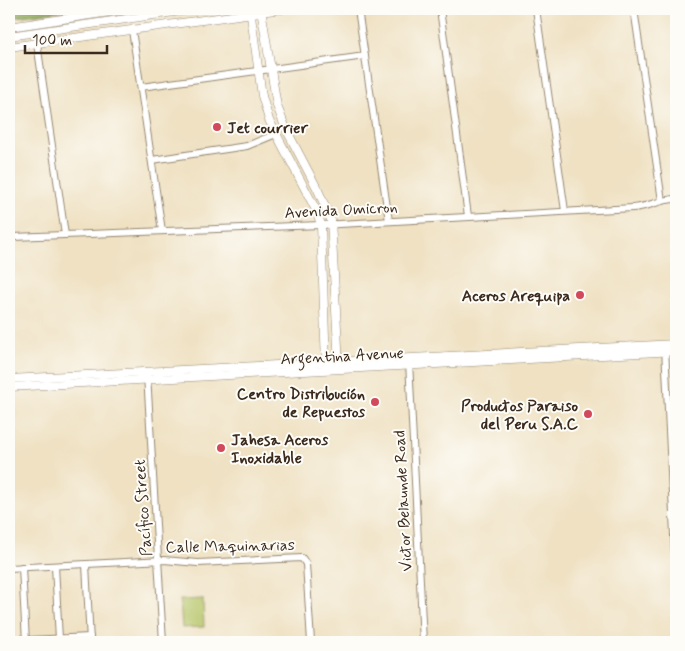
<svg xmlns="http://www.w3.org/2000/svg" width="685" height="651" viewBox="0 0 685 651" font-family="Mynerve,sans-serif">
  <style>
    .forest { fill: url(#forest-firs); stroke: #666a3c }
    .pitch { fill: #b5c466; stroke: #787742 }
    .lines { fill: none; stroke-linecap: round; stroke-linejoin: round }
    .minor-casing { stroke: #958670; stroke-width: 8 }
    .major-casing { stroke: #958670; stroke-width: 9 }
    .minor { stroke: #fff; stroke-width: 6 }
    .major { stroke: #fff; stroke-width: 8 }
    .poi-dot { fill: #d1495b; stroke: #fdfcf7; stroke-width: 2 }
    .labels { text-anchor: middle; stroke-width: 4; stroke-linejoin: round; paint-order: stroke }
    .poi-label { font-size: 16px; font-weight: bold; fill: #3b2a1e; stroke: #fdfcf7; text-anchor: end }
    .street-label { font-size: 16px; fill: #3b2a1e; stroke: #fdfcf7 }
  </style>
  <defs>
    <pattern id="forest-firs" width="22" height="20" patternUnits="userSpaceOnUse" patternTransform="scale(1.25)"><rect width="22" height="20" fill="#90aa5b"/><path d="M5 1l3.5 6h-7zM16 11l3.5 6h-7z" fill="#778b4b"/></pattern>
  </defs>
  <rect width="100%" height="100%" fill="#fdfcf7"/>
  <filter id="ink" filterUnits="userSpaceOnUse"><feTurbulence type="fractalNoise" baseFrequency=".02" numOctaves="2"/><feDisplacementMap in="SourceGraphic" scale="10" xChannelSelector="R" yChannelSelector="G"/><feConvolveMatrix kernelMatrix="1 2 1 2 8 2 1 2 1" color-interpolation-filters="sRGB"/></filter>
  <filter id="wash" filterUnits="userSpaceOnUse"><feTurbulence type="fractalNoise" baseFrequency=".0096" numOctaves="4" result="noise"/><feDisplacementMap in="SourceGraphic" scale="20" xChannelSelector="R" yChannelSelector="G"/><feGaussianBlur stdDeviation="1.12" result="paint"/><feColorMatrix in="noise" values="0 0 0 0 0 0 0 0 0 0 0 0 0 0 0 0 0 1.4 0 .05"/><feComposite in="paint" operator="in"/></filter>
  <g filter="url(#wash)">
    <rect width="100%" height="100%" fill="#efe1c2"/>
    <path class="forest" d="M9 9H75L9 18Z"/>
    <path class="pitch" d="M203 599 204 627 182 628 180 600Z"/>
  </g>
  <g filter="url(#ink)">
    <g class="lines">
      <defs>
        <g id="minor">
          <path d="M358 9 389 221"/>
          <path d="M440 9 468 216"/>
          <path d="M536 9 565 211"/>
          <path d="M634 9 662 201"/>
          <path d="M132 30 162 231"/>
          <path d="M37 43 65 235"/>
          <path d="M141 87 365 56"/>
          <path d="M152 160 247 146 276 134"/>
          <path d="M13 237 321 225 633 208C649 207 661 199 676 199"/>
          <path d="M665 347 676 576"/>
          <path d="M409 361 423 642"/>
          <path d="M147 375 163 642"/>
          <path d="M86 564 90 642"/>
          <path d="M55 566 59 639"/>
          <path d="M22 567 26 642"/>
          <path d="M9 568 164 560 198 563 302 558 306 564 311 642"/>
          <path d="M9 641 90 637"/>
        </g>
        <g id="major">
          <path d="M250 9 262 96 269 120 317 212 321 225 326 365"/>
          <path d="M261 9 277 106 286 129 318 190 331 220 339 365"/>
          <path d="M9 27 130 9"/>
          <path d="M9 36 195 9"/>
          <path d="M9 47 282 9"/>
          <path d="M9 379 676 344"/>
          <path d="M9 387 676 351"/>
        </g>
      </defs>
      <use href="#minor" class="minor-casing"/>
      <use href="#major" class="major-casing"/>
      <use href="#minor" class="minor"/>
      <use href="#major" class="major"/>
    </g>
  </g>
  <g class="poi-dot">
    <circle cx="217" cy="127" r="5"/>
    <circle cx="580" cy="295" r="5"/>
    <circle cx="375" cy="402" r="5"/>
    <circle cx="588" cy="414" r="5"/>
    <circle cx="221" cy="448" r="5"/>
  </g>
  <g class="labels">
    <g class="poi-label">
      <text x="227" y="133" text-anchor="start">Jet courrier</text>
      <text x="570" y="301">Aceros Arequipa</text>
      <text x="365" y="399">Centro Distribución<tspan x="365" dy="18">de Repuestos</tspan></text>
      <text x="578" y="411">Productos Paraiso<tspan x="578" dy="18">del Peru S.A.C</tspan></text>
      <text x="231" y="445" text-anchor="start">Jahesa Aceros<tspan x="231" dy="18">Inoxidable</tspan></text>
    </g>
    <g class="street-label">
      <text transform="translate(341 209) rotate(-3)" y="6">Avenida Omicron</text>
      <text transform="translate(342 355) rotate(-3)" y="6">Argentina Avenue</text>
      <text transform="translate(402 501) rotate(-93)" y="6">Victor Belaunde Road</text>
      <text transform="translate(142 508) rotate(-94)" y="6">Pacífico Street</text>
      <text transform="translate(230 545) rotate(-1)" y="6">Calle Maquinarias</text>
    </g>
  </g>
  <rect width="685" height="651" fill="none" stroke="#fdfcf7" stroke-width="30"/>
  <path d="M25 45v8h82v-8" fill="none" stroke="#3b2a1e" stroke-width="2.5"/>
  <text x="32" y="45" font-size="15" fill="#3b2a1e" stroke="#fdfcf7" stroke-width="4" paint-order="stroke">100 m</text>
</svg>
